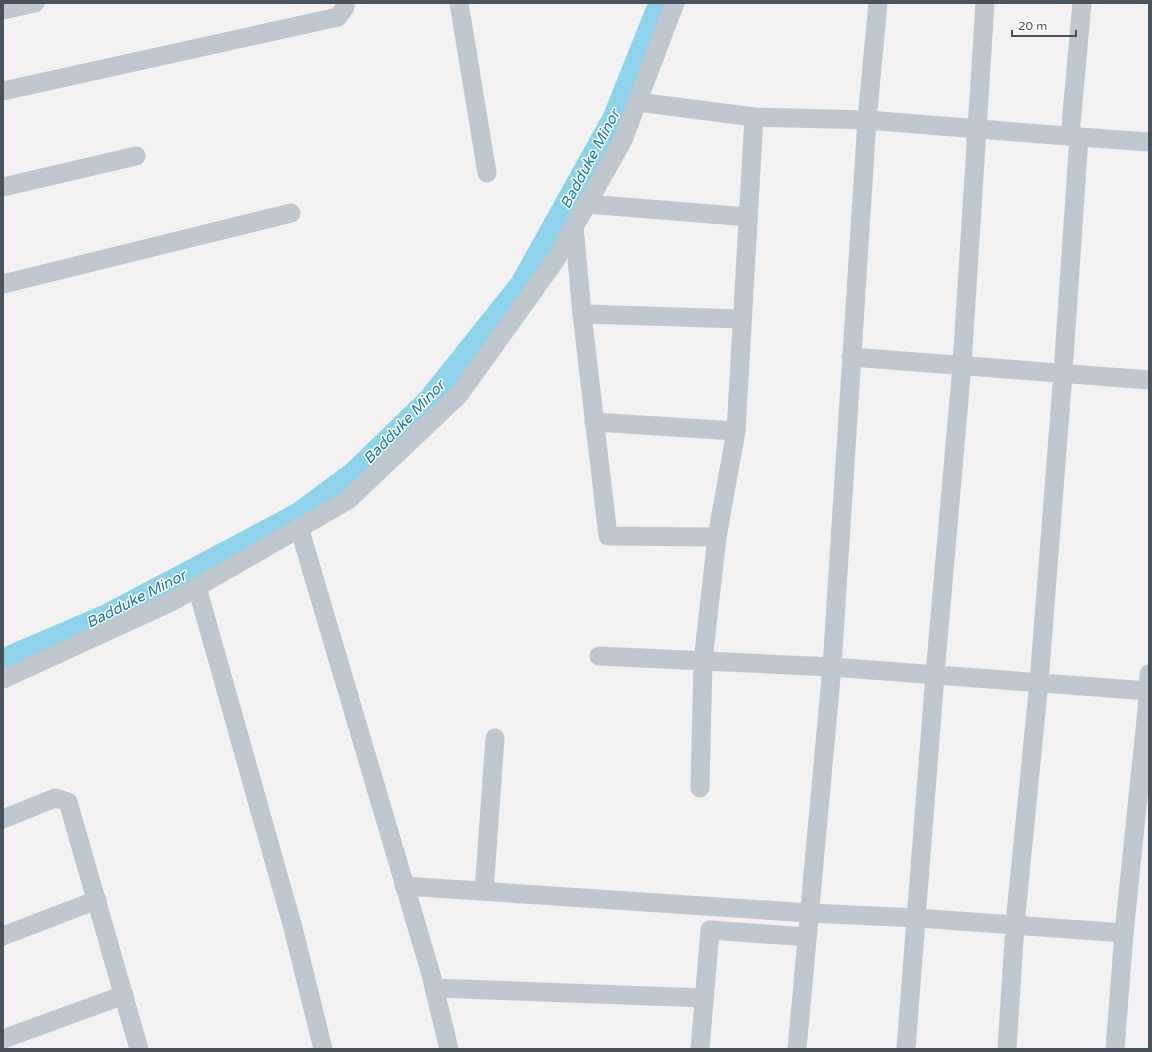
<svg xmlns="http://www.w3.org/2000/svg" width="1152" height="1052" viewBox="0 0 1152 1052" font-family="'Varela Round',sans-serif">
  <style>
    .lines { fill: none; stroke-linecap: round; stroke-linejoin: round }
    .canal { stroke: #8fd3eb; stroke-width: 23 }
    .street { stroke: #bfc7cf; stroke-width: 19 }
    .labels { text-anchor: middle; stroke-width: 3; stroke-linejoin: round; paint-order: stroke }
    .water-label { font-size: 15px; font-style: italic; fill: #0f7ca2; stroke: #fff }
  </style>
  <rect width="100%" height="100%" fill="#f3f1f1"/>
  <g class="lines">
    <path class="canal" d="M3 660 108 615 297 515 354 473 430 399 521 285 614 118 660 3"/>
    <g class="street">
      <path d="M459 3 487 173"/>
      <path d="M3 10 35 3"/>
      <path d="M3 91 338 17 345 7V3"/>
      <path d="M638 102 754 117 867 120 1079 137 1063 373 1039 682 1015 924 1007 1049"/>
      <path d="M1070 136 1082 3"/>
      <path d="M1079 137 1149 142"/>
      <path d="M3 187 136 156"/>
      <path d="M587 204 748 217"/>
      <path d="M574 226 582 314"/>
      <path d="M3 284 291 213"/>
      <path d="M851 357 1149 380"/>
      <path d="M594 422 736 431"/>
      <path d="M299 527 435 988 704 998"/>
      <path d="M717 537 608 536 582 314 742 319"/>
      <path d="M197 587 293 928 323 1049"/>
      <path d="M599 656 832 667 1148 691 1149 674"/>
      <path d="M3 679 173 601 348 500 459 395 555 261 623 140 675 3"/>
      <path d="M700 788 703 661 717 537 736 431 754 117"/>
      <path d="M3 819 55 798 68 802 139 1049"/>
      <path d="M404 886 809 913 917 918 1124 933"/>
      <path d="M484 891 495 738"/>
      <path d="M3 936 97 900"/>
      <path d="M432 979 449 1049"/>
      <path d="M3 1039 124 995"/>
      <path d="M700 1049 710 930 807 937"/>
      <path d="M797 1049 832 667 867 120 878 3"/>
      <path d="M906 1049 935 674 962 365 985 3"/>
      <path d="M1115 1049 1124 933 1149 691"/>
    </g>
  </g>
  <g class="labels">
    <g class="water-label">
      <text transform="translate(590 159) rotate(-62)" y="5">Badduke Minor</text>
      <text transform="translate(404 422) rotate(-46)" y="5">Badduke Minor</text>
      <text transform="translate(136 599) rotate(-27)" y="5">Badduke Minor</text>
    </g>
  </g>
  <rect width="1152" height="1052" fill="none" stroke="#49535e" stroke-width="8"/>
  <path d="M1012 30v6h64v-6" fill="none" stroke="#49535e" stroke-width="2"/>
  <text x="1018" y="30" font-size="12" fill="#49535e" stroke="#ffffff" stroke-width="3" paint-order="stroke">20 m</text>
</svg>
